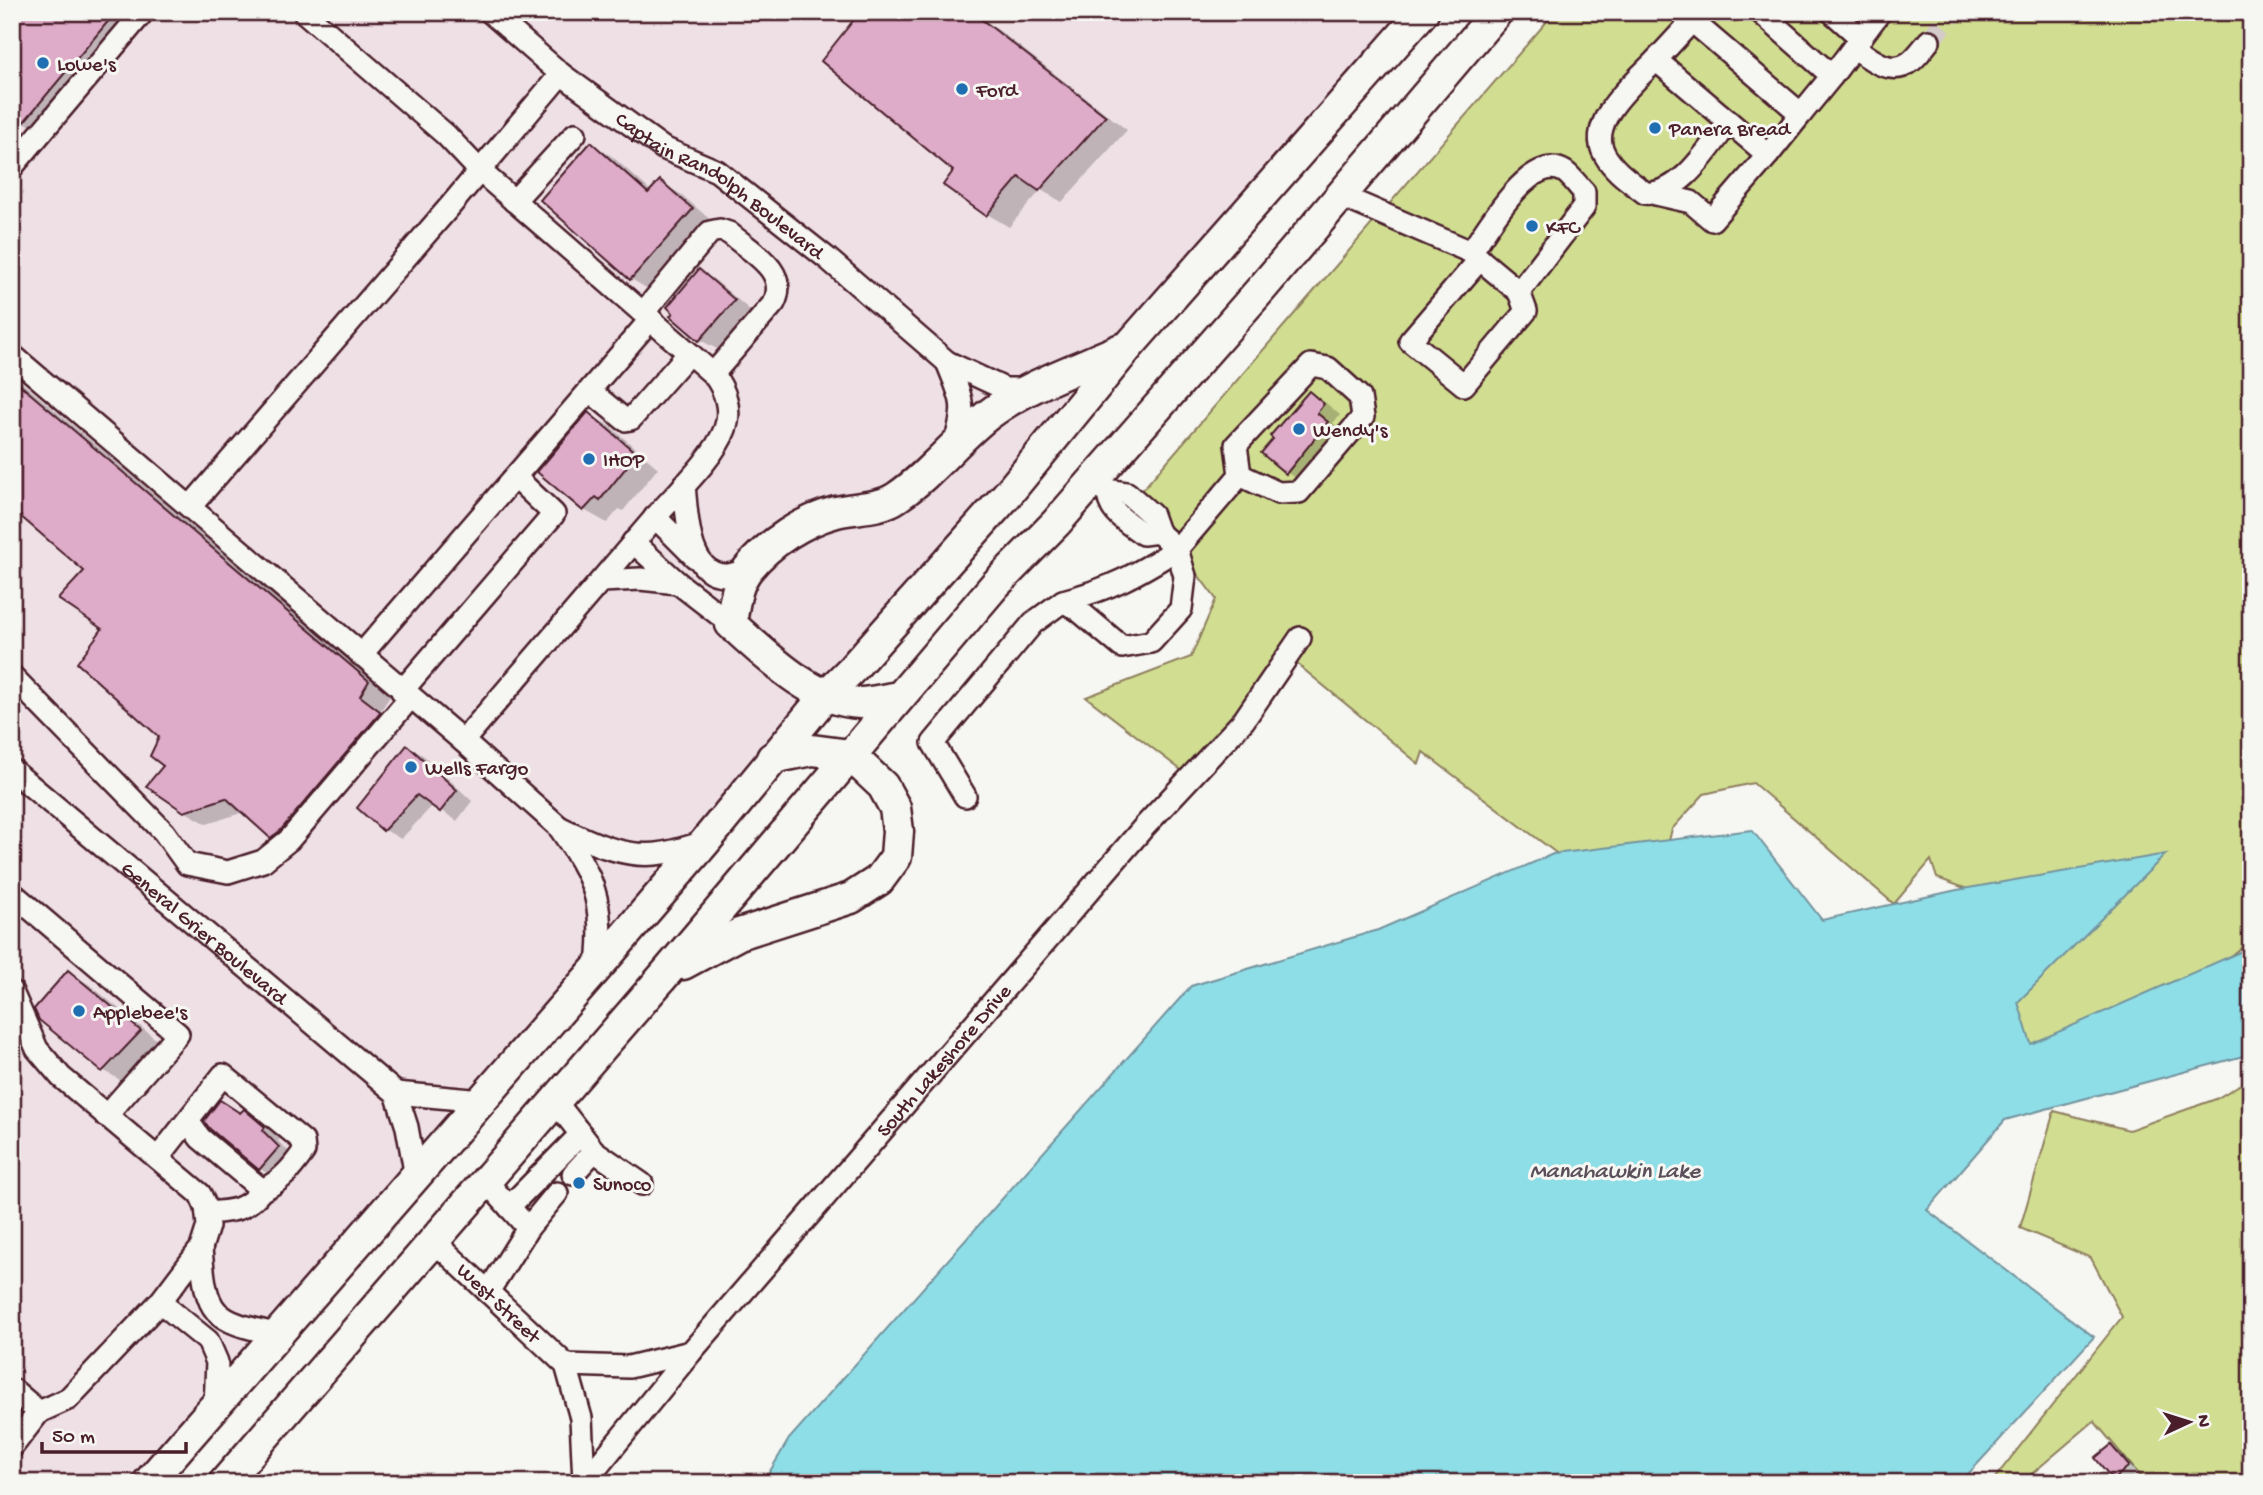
<svg xmlns="http://www.w3.org/2000/svg" width="2263" height="1495" viewBox="0 0 2263 1495" font-family="'Gochi Hand',sans-serif">
  <style>
    .built { fill: #efe0e6 }
    .green { fill: #d1de91; stroke: #8e7e5e; stroke-width: 2 }
    .water { fill: #8edee8; stroke: #73929c; stroke-width: 2 }
    .shadow { fill: #0003 }
    .building { fill: #deacc9; stroke: #4a1f2b; stroke-width: 2 }
    .lines { fill: none; stroke-linecap: round; stroke-linejoin: round }
    .minor-tunnel { stroke: #d4cbca; stroke-width: 21; stroke-dasharray: 21 10; stroke-linecap: butt }
    .minor-casing { stroke: #4a1f2b; stroke-width: 26 }
    .highway-casing { stroke: #4a1f2b; stroke-width: 35 }
    .minor { stroke: #f6f6f2; stroke-width: 21 }
    .highway { stroke: #f6f6f2; stroke-width: 30 }
    .poi-dot { fill: #1f6fb2; stroke: #f6f6f2; stroke-width: 2.5 }
    .labels { text-anchor: middle; stroke-width: 6; stroke-linejoin: round; paint-order: stroke }
    .poi-label { font-size: 21px; fill: #4a1f2b; stroke: #f6f6f2; text-anchor: start }
    .street-label { font-size: 21px; fill: #4a1f2b; stroke: #f6f6f2 }
    .water-label { font-size: 23px; font-style: italic; fill: #5b4f5a; stroke: #f6f6f2 }
  </style>
  <rect width="100%" height="100%" fill="#f6f6f2"/>
  <filter id="ink" filterUnits="userSpaceOnUse"><feTurbulence type="fractalNoise" baseFrequency=".0143" numOctaves="2"/><feDisplacementMap in="SourceGraphic" scale="14" xChannelSelector="R" yChannelSelector="G"/><feConvolveMatrix kernelMatrix="1 2 1 2 8 2 1 2 1" color-interpolation-filters="sRGB"/></filter>
  <g filter="url(#ink)">
    <path class="built" d="M12 12H1423L148 1483H12Z"/>
    <g class="green">
      <path d="M1555 12H2251V940L2190 989 2016 1063 1995 899 1937 878 1931 860 1894 904 1753 783 1704 794 1672 829 1668 845 1572 865 1423 752 1419 764 1291 659 1190 777 1086 697 1191 657 1216 599 1138 495Z"/>
      <path d="M2251 1078V1483H2146L2094 1421 2021 1483H1991L2122 1317 2091 1258 2020 1228 2054 1111 2129 1130 2216 1099Z"/>
    </g>
    <path class="water" d="M1752 830 1822 920 1957 890 2166 854 2018 1002 2031 1044 2251 947V1054L2005 1120 1927 1210 2094 1337 1960 1483H763L789 1439 1191 986 1378 930 1553 854Z"/>
    <g class="shadow">
      <path d="M12 12H149L46 134 26 123 12 137Z"/>
      <path d="M862 12H975L1127 130 1062 202 1041 190 1009 227 987 214 955 171Z"/>
      <path d="M591 144 613 157 652 192 660 182 682 195 714 223 653 292 631 279 542 200Z"/>
      <path d="M12 152 29 166 21 177 22 185 12 196Z"/>
      <path d="M700 271 716 281 751 311 717 349 700 340 673 316Z"/>
      <path d="M12 374 391 695 381 710 402 726 302 843 294 850 271 837 244 812 207 824 184 811 166 766 161 736 105 629 86 570 12 509Z"/>
      <path d="M1309 393 1326 403 1340 415 1333 423 1343 433 1304 482 1287 473 1264 452Z"/>
      <path d="M589 414 611 427 658 468 623 511 619 509 607 523 584 510 540 471Z"/>
      <path d="M408 747 424 756 472 801 457 821 433 805 401 839 385 830 359 807Z"/>
      <path d="M68 972 90 985 163 1045 125 1083 103 1070Z"/>
      <path d="M244 1111 261 1121 281 1138 278 1141 294 1157 276 1178 260 1169 242 1114Z"/>
      <path d="M12 1418 31 1434 12 1456Z"/>
      <path d="M2111 1447 2122 1453 2138 1473 2127 1483 2114 1478Z"/>
    </g>
    <g class="building">
      <path d="M12 12H116L23 123 12 113Z"/>
      <path d="M860 12H972L1106 116 1039 191 1019 177 986 216 943 185 953 171 821 61Z"/>
      <path d="M591 142 648 193 660 180 693 209 630 280 540 200Z"/>
      <path d="M699 269 735 300 699 341 670 316 673 313 667 307Z"/>
      <path d="M12 378 369 681 360 696 381 712 280 831 270 838 226 798 184 812 146 786 163 766 150 756 159 737 77 663 102 629 58 599 84 571 12 509Z"/>
      <path d="M1309 391 1324 404 1317 413 1328 422 1286 474 1261 453 1273 439 1270 436Z"/>
      <path d="M588 412 637 454 600 500 596 497 583 511 537 472Z"/>
      <path d="M407 745 457 790 440 812 417 795 383 831 357 808Z"/>
      <path d="M68 970 141 1031 102 1072 39 1020 34 1009Z"/>
      <path d="M220 1100 240 1113 244 1109 265 1127 263 1131 279 1147 259 1170 210 1129 204 1121Z"/>
      <path d="M2111 1445 2129 1466 2113 1480 2095 1458Z"/>
    </g>
    <g class="lines">
      <path class="minor-tunnel" d="M1929 41 1953 12"/>
      <defs>
        <g id="minor">
          <path d="M304 12 446 135 480 171 713 374C725 389 732 410 725 429 714 459 673 496 652 521 589 594 526 668 463 741"/>
          <path id="s1" d="M490 12 561 74 663 148 717 171 828 259 947 362 1005 389H1030"/>
          <path d="M1700 12 1692 21 1801 114 1832 76"/>
          <path d="M1760 12 1832 76 1880 12"/>
          <path d="M1832 12 1861 38"/>
          <path d="M1692 21 1656 60 1768 155 1801 114"/>
          <path d="M1854 47C1869 58 1891 77 1910 62 1917 57 1923 48 1929 41"/>
          <path d="M1656 60C1635 82 1585 122 1605 155 1614 171 1631 182 1645 193 1681 196 1709 147 1729 122"/>
          <path d="M12 167 143 12"/>
          <path d="M1656 194 1691 202 1712 220 1768 155"/>
          <path d="M1341 196 1471 252 1519 292 1526 311 1464 385 1410 341 1480 259"/>
          <path d="M514 201 575 134"/>
          <path d="M1471 252C1487 230 1531 150 1565 172 1572 177 1578 186 1584 192V207L1519 292"/>
          <path d="M643 313 710 232 720 230 729 233C750 251 790 271 774 303L713 374"/>
          <path d="M12 355 463 741 559 827"/>
          <path d="M947 362C962 400 967 403 955 443"/>
          <path d="M590 391 625 420 631 419 689 353"/>
          <path d="M1095 479 1108 490 1127 493 1152 515 1158 532 1177 549 1240 475 1236 445 1311 365 1328 368 1360 397 1363 417 1299 492 1278 493 1240 475"/>
          <path d="M684 485C687 512 687 576 726 575 733 575 741 571 747 570"/>
          <path d="M1108 490C1107 512 1127 522 1143 534L1158 532"/>
          <path d="M190 507 451 205 561 74"/>
          <path d="M655 517 695 557"/>
          <path d="M633 542 678 583 731 624"/>
          <path d="M1177 549 1185 576 1181 609 1151 642 1122 647 1078 610 1063 601C1110 589 1136 575 1177 549Z"/>
          <path d="M602 581 640 579 678 583"/>
          <path d="M361 655 651 319"/>
          <path d="M12 676 164 832 187 864 228 872 263 861 289 840 410 698"/>
          <path d="M402 691 554 514 515 477"/>
          <path id="s2" d="M12 770 396 1093 407 1127 416 1177"/>
          <path d="M965 796 933 743 1033 623 1063 601"/>
          <path d="M12 893 178 1034 106 1116"/>
          <path d="M598 965C605 902 594 878 559 827 590 842 627 860 663 853 677 851 691 846 705 842"/>
          <path d="M12 992 37 1049 61 1077 200 1194 206 1207 208 1226 201 1248 160 1302 68 1399 39 1412 12 1389"/>
          <path d="M396 1093 482 1101"/>
          <path d="M555 1101 594 1151 642 1184"/>
          <path d="M158 1158 223 1075 303 1141 304 1151C292 1168 282 1181 262 1190L200 1138 188 1121"/>
          <path d="M573 1174 594 1151"/>
          <path d="M485 1180 528 1228 488 1292"/>
          <path d="M509 1207 581 1134"/>
          <path d="M207 1213C233 1211 245 1211 262 1190"/>
          <path d="M528 1228 557 1193"/>
          <path id="s3" d="M433 1240 566 1365 581 1418 584 1482"/>
          <path d="M201 1248C206 1314 211 1321 277 1334"/>
          <path d="M160 1302 208 1341 217 1362 215 1405"/>
          <path d="M566 1365 629 1367 691 1352"/>
          <path d="M12 1447 39 1412"/>
          <path id="s4" d="M584 1483 691 1352 1144 827 1244 720 1300 638"/>
        </g>
        <g id="highway">
          <path d="M898 697C886 699 872 703 860 703 811 701 766 655 731 624 734 605 736 584 748 569 770 542 803 521 836 512 856 507 880 509 897 497 931 474 956 440 988 415 1027 385 1077 369 1121 349"/>
          <path d="M683 964 739 934 851 898 879 880 896 857 898 831 895 808 883 786 850 755 812 750 772 758"/>
          <path d="M148 1483 590 976 705 842 825 696 853 668 1006 496 1128 347 1423 12"/>
          <path d="M224 1483 667 972 995 585 1056 523 1263 287 1497 12"/>
        </g>
      </defs>
      <use href="#minor" class="minor-casing"/>
      <use href="#highway" class="highway-casing"/>
      <use href="#minor" class="minor"/>
      <use href="#highway" class="highway"/>
    </g>
  </g>
  <g class="poi-dot">
    <circle cx="43" cy="63" r="7"/>
    <circle cx="962" cy="89" r="7"/>
    <circle cx="1655" cy="128" r="7"/>
    <circle cx="1532" cy="226" r="7"/>
    <circle cx="1299" cy="429" r="7"/>
    <circle cx="589" cy="459" r="7"/>
    <circle cx="411" cy="767" r="7"/>
    <circle cx="79" cy="1011" r="7"/>
    <circle cx="579" cy="1183" r="7"/>
  </g>
  <g class="labels">
    <g class="poi-label">
      <text x="57" y="70">Lowe's</text>
      <text x="976" y="96">Ford</text>
      <text x="1669" y="135">Panera Bread</text>
      <text x="1546" y="233">KFC</text>
      <text x="1313" y="436">Wendy's</text>
      <text x="603" y="466">IHOP</text>
      <text x="425" y="774">Wells Fargo</text>
      <text x="93" y="1018">Applebee's</text>
      <text x="593" y="1190">Sunoco</text>
    </g>
    <g class="street-label">
      <text dy="7" stroke="none"><textPath href="#s1" startOffset="289">Captain Randolph Boulevard</textPath></text>
      <text dy="7" stroke="none"><textPath href="#s2" startOffset="252">General Grier Boulevard</textPath></text>
      <text dy="7" stroke="none"><textPath href="#s4" startOffset="555">South Lakeshore Drive</textPath></text>
      <text dy="7" stroke="none"><textPath href="#s3" startOffset="91">West Street</textPath></text>
    </g>
    <g class="water-label">
      <text x="1615" y="1177">Manahawkin Lake</text>
    </g>
  </g>
  <rect width="2263" height="1495" fill="none" stroke="#f6f6f2" stroke-width="42"/>
  <rect x="21" y="21" width="2221" height="1453" fill="none" stroke="#4a1f2b" stroke-width="2.5" filter="url(#ink)"/>
  <g transform="translate(2189 1422) rotate(86)" stroke="#f6f6f2" stroke-width="5" paint-order="stroke">
  <path d="M0-5L12 26L0 18L-12 26Z" fill="#4a1f2b"/>
  <text y="-10" font-size="19" font-weight="bold" text-anchor="middle" fill="#4a1f2b">N</text>
  </g>
  <path d="M42 1442v10h144v-10" fill="none" stroke="#4a1f2b" stroke-width="3.5"/>
  <text x="52" y="1442" font-size="21" fill="#4a1f2b" stroke="#f6f6f2" stroke-width="5" paint-order="stroke">50 m</text>
</svg>
